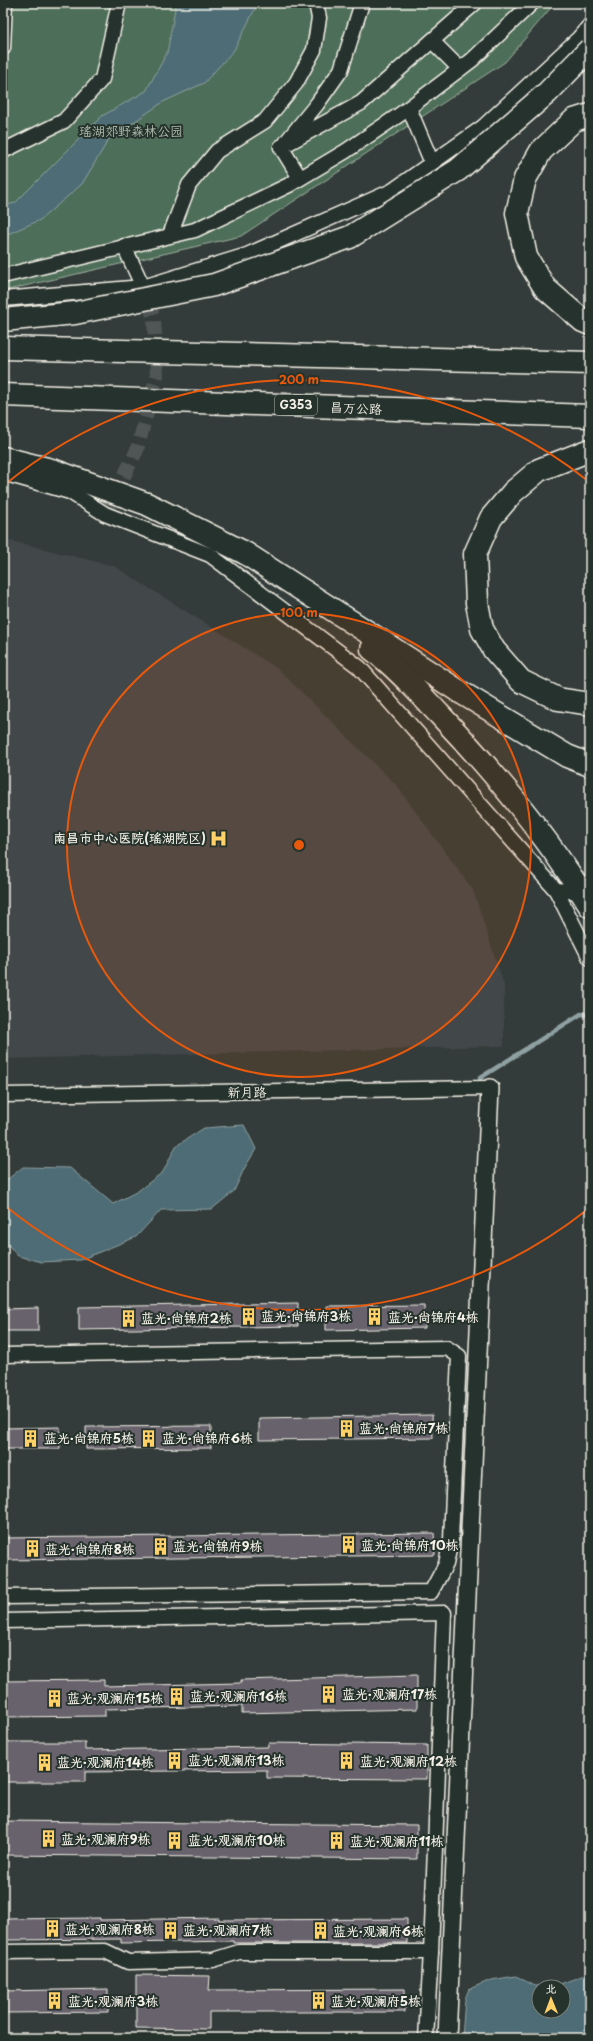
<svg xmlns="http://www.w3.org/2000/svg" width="593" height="2041" viewBox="0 0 593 2041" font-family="'Playpen Sans','LXGW WenKai TC',sans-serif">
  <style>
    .built { fill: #434749 }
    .green { fill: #4d6e59; stroke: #a0b0a0 }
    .water { fill: #4e6c75; stroke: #90a1a3; fill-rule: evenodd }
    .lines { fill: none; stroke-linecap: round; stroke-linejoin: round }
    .stream { stroke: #90a1a3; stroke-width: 4.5 }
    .building { fill: #67626c; stroke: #f4f1e8 }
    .minor-tunnel { stroke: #505754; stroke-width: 14; stroke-dasharray: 14 7; stroke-linecap: butt }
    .minor-casing { stroke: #f4f1e8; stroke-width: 17 }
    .tertiary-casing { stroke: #f4f1e8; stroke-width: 20 }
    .primary-casing { stroke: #f4f1e8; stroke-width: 25 }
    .trunk-casing { stroke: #f4f1e8; stroke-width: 25 }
    .minor { stroke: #26332d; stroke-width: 14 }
    .tertiary { stroke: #26332d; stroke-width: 17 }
    .primary { stroke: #26332d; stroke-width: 22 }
    .trunk { stroke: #26332d; stroke-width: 22 }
    .primary-bridge-casing { stroke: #f4f1e8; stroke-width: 25; stroke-linecap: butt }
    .primary-bridge { stroke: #26332d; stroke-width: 22 }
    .ring { fill: none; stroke: #e8590c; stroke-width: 2 }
    .labels { text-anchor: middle; stroke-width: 4; stroke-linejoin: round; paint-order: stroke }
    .shield { fill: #26332d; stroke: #b6b8b0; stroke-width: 1 }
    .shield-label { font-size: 12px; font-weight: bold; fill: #f4f1e8 }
    .park-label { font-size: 13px; fill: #b1bdaf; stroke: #26332d }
    .street-label { font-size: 13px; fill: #f4f1e8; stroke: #26332d }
    .poi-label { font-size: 13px; font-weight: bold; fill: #f4f1e8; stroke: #26332d; text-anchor: start }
    .centre { fill: #e8590c; stroke: #26332d; stroke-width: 2 }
    .ring-label { font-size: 12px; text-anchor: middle; font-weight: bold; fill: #e8590c; stroke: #26332d; stroke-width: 4; stroke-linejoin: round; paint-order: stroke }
  </style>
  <rect width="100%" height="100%" fill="#333c3a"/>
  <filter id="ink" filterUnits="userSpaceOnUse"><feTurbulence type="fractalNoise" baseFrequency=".025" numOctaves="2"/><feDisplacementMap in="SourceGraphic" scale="8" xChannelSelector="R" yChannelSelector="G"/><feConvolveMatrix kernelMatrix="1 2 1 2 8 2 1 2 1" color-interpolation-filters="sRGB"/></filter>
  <g filter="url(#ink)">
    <path class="built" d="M3 539 114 566 278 669 396 785 473 890 504 985V1046L3 1059Z"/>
    <path class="green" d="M3 3H555L505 62 241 236 3 291Z"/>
    <g class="water">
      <path d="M176 3H258L234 50 204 83 163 102 109 139 82 184 40 220 3 236V206L15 203 102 116 146 91 167 53Z"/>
      <path d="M244 1125 256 1149 244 1169 234 1191 212 1209 161 1210 136 1237 80 1260 42 1262 18 1256 3 1239V1183L23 1167 70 1168 113 1204 138 1191 163 1172 176 1146 204 1128Z"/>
      <path d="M590 1973V2038H462L465 1999 469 1989 491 1980 516 1976 535 1986 560 1984ZM539 1987H563V2011H539Z"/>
    </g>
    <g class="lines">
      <path class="stream" d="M480 1078 581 1014 590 1015"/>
    </g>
    <g class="building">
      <path d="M298 1303V1326L79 1330V1307Z"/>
      <path d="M424 1305 425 1328 326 1330V1306Z"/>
      <path d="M38 1308V1331H3V1309Z"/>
      <path d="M432 1415 433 1438 259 1440V1418Z"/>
      <path d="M211 1426V1448L86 1449V1427Z"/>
      <path d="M60 1427V1449H3V1428Z"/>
      <path d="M434 1533 435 1555 3 1560V1538Z"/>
      <path d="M417 1675V1709L242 1713V1706L105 1709V1716L3 1717V1681L104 1680V1686L241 1683V1680Z"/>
      <path d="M3 1742H85V1750L268 1747V1743L427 1745V1779L267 1778V1770L85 1772V1782H3Z"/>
      <path d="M3 1821 417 1825V1859L3 1855Z"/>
      <path d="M100 1918V1920L219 1918V1920L407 1919V1943H233V1941L121 1943V1939L3 1940V1919Z"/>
      <path d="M136 1975 210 1976 209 1990 405 1989V2012H209V2029L136 2028Z"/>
      <path d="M108 1989V2012L3 2013V1991Z"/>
    </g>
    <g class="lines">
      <path class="minor-tunnel" d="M105 514 137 450 157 375 154 318 145 292"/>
      <defs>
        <g id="minor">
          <path d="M432 41 460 69"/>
          <path d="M3 48 5 3"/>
          <path d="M409 108 432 163"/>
          <path d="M287 141 317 104 341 70 362 3"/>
          <path d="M281 147 361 103 475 3"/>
          <path d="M281 147 300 178"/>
          <path d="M3 151 64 121 102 79 119 3"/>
          <path d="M170 235 189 185 217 151 265 121 296 83 314 50 319 18 316 3"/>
          <path d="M124 246 143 287"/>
          <path d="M3 276 195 230 289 185 346 151 402 113 472 60 532 3"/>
          <path d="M3 299 143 287 247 255 392 191 483 127 578 39 590 25"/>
          <path d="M3 473 70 492 105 514 210 555 359 667 556 890 582 892"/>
          <path d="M556 890 590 958"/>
          <path d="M3 1095 490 1088"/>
          <path d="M3 1355 447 1348 459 1356 451 1540 446 1564 431 1592 3 1597"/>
          <path d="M3 1621 444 1613 431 1952H239L213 1960 128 1962 105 1951 3 1952"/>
          <path d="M426 2038 431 1952"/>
        </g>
        <path id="tertiary" d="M447 2038 490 1088"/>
        <g id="primary">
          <path d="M590 115 574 120 541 151 525 179 517 213 526 257 545 288 583 321 590 324"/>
          <path d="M590 450 539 470 513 492 491 518 475 554 477 603 482 629 494 650 521 681 558 699 590 704"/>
          <path d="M3 458 55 471 147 504 245 553 457 690 567 756 590 765"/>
          <path d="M372 649C397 668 418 692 440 715 496 774 548 837 590 906"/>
        </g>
        <g id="trunk">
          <path d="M3 348 590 363"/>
          <path d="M3 395 590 416"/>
        </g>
      </defs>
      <use href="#minor" class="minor-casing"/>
      <use href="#tertiary" class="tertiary-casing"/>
      <use href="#primary" class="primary-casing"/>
      <use href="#trunk" class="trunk-casing"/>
      <use href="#minor" class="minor"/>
      <use href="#tertiary" class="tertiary"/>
      <use href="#primary" class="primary"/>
      <use href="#trunk" class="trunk"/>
      <defs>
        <path id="primary-bridge" d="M3 320 75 313 214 285 350 237 458 170 547 93 590 49"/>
      </defs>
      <use href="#primary-bridge" class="primary-bridge-casing"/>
      <use href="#primary-bridge" class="primary-bridge"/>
    </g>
  </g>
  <circle cx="299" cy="845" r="232" fill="#e8590c" fill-opacity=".12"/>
  <g class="ring">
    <circle cx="299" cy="845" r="232"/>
    <path d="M588 1209A465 465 0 0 1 3 1204M3 486A465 465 0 0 1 588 481"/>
  </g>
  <defs>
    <symbol id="hospital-bare" viewBox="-9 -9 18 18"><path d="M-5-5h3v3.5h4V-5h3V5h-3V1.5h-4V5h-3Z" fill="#ffd166" stroke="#26332d" stroke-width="2.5" paint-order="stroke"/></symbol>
    <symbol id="building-bare" viewBox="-9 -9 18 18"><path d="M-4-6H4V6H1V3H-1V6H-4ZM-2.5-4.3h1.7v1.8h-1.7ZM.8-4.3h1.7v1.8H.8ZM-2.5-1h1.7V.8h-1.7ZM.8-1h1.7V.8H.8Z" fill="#ffd166" stroke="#26332d" stroke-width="2.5" paint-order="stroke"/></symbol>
  </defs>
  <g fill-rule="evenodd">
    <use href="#hospital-bare" x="206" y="826" width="25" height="25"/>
    <use href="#building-bare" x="236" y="1304" width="25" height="25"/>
    <use href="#building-bare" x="362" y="1304" width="25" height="25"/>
    <use href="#building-bare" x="116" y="1306" width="25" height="25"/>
    <use href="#building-bare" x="334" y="1416" width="25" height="25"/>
    <use href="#building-bare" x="18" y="1426" width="25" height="25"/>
    <use href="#building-bare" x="136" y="1426" width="25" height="25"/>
    <use href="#building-bare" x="336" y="1532" width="25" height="25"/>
    <use href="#building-bare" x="148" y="1534" width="25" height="25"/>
    <use href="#building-bare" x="20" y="1536" width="25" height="25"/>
    <use href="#building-bare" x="316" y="1682" width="25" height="25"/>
    <use href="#building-bare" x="164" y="1684" width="25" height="25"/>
    <use href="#building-bare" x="42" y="1686" width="25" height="25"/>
    <use href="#building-bare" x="162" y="1748" width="25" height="25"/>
    <use href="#building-bare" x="334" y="1748" width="25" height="25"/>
    <use href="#building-bare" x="32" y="1750" width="25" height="25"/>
    <use href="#building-bare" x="36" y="1826" width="25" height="25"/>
    <use href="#building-bare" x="162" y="1828" width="25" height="25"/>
    <use href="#building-bare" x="324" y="1828" width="25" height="25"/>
    <use href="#building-bare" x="40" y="1916" width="25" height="25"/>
    <use href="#building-bare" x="158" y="1918" width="25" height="25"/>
    <use href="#building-bare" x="308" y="1918" width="25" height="25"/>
    <use href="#building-bare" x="42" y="1988" width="25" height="25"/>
    <use href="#building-bare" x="306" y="1988" width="25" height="25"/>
  </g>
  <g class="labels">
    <rect class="shield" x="275" y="395" width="42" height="20" rx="3"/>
    <g class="shield-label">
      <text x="296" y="409">G353</text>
    </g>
    <g class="park-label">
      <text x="131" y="136">瑶湖郊野森林公园</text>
    </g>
    <g class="street-label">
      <text transform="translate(356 408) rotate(2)" y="5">昌万公路</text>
      <text transform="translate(247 1092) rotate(-1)" y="5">新月路</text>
    </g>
    <g class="poi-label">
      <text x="206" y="843" text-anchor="end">南昌市中心医院(瑶湖院区)</text>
      <text x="261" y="1321">蓝光·尚锦府3栋</text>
      <text x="388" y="1322">蓝光·尚锦府4栋</text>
      <text x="141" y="1323">蓝光·尚锦府2栋</text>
      <text x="359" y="1433">蓝光·尚锦府7栋</text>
      <text x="44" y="1443">蓝光·尚锦府5栋</text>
      <text x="162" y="1443">蓝光·尚锦府6栋</text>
      <text x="361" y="1550">蓝光·尚锦府10栋</text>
      <text x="173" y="1551">蓝光·尚锦府9栋</text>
      <text x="45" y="1554">蓝光·尚锦府8栋</text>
      <text x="342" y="1699">蓝光·观澜府17栋</text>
      <text x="190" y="1701">蓝光·观澜府16栋</text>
      <text x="67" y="1703">蓝光·观澜府15栋</text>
      <text x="188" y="1765">蓝光·观澜府13栋</text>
      <text x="360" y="1766">蓝光·观澜府12栋</text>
      <text x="57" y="1767">蓝光·观澜府14栋</text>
      <text x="61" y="1844">蓝光·观澜府9栋</text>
      <text x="188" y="1845">蓝光·观澜府10栋</text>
      <text x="350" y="1846">蓝光·观澜府11栋</text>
      <text x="65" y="1934">蓝光·观澜府8栋</text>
      <text x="183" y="1935">蓝光·观澜府7栋</text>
      <text x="333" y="1936">蓝光·观澜府6栋</text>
      <text x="68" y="2006">蓝光·观澜府3栋</text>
      <text x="331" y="2006">蓝光·观澜府5栋</text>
    </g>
  </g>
  <circle cx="299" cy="845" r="6" class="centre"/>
  <g class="ring-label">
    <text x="299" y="384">200 m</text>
    <text x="299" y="617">100 m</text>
  </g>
  <rect width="593" height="2041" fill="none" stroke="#26332d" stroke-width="16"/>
  <rect x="8" y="8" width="577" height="2025" fill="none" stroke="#f4f1e8" stroke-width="1.5" filter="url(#ink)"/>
  <g transform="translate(551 1999) rotate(359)"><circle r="19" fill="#26332d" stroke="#787f78"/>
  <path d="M0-3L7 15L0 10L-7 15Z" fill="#ffd166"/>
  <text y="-6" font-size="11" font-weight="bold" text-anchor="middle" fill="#f4f1e8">北</text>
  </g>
</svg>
